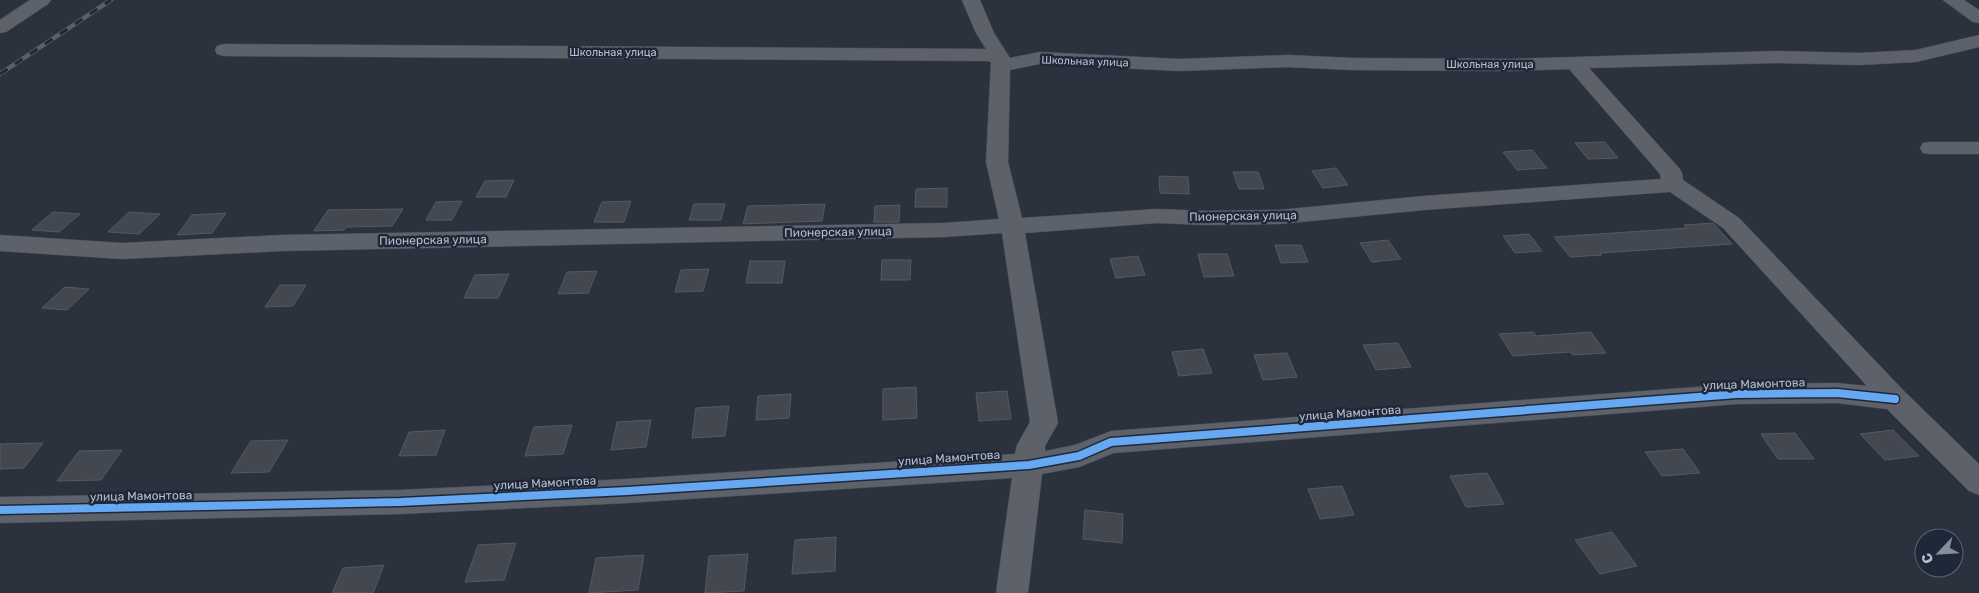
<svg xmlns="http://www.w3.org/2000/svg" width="1979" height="593" viewBox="0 0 1979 593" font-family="Rubik,sans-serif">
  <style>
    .building { fill: #424750; stroke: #545a64 }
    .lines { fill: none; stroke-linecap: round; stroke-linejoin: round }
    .street-casing { stroke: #494d55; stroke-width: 1 }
    .street { fill: #5d616a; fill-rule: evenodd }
    .rail-casing { stroke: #5b6068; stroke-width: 4.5 }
    .rail { stroke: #1e2838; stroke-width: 3; stroke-dasharray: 9; stroke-linecap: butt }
    .cycleway-casing { stroke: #1e2838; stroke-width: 11 }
    .cycleway { stroke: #66a8f1; stroke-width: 8 }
    .labels { text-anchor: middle; stroke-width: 5; stroke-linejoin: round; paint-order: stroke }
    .far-street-label { font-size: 11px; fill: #b7becd; stroke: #1e2838 }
    .street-label { font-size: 12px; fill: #b7becd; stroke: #1e2838 }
  </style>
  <rect width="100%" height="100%" fill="#2c323d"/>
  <g class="building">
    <path d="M1605 142 1618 158 1588 159 1575 143Z"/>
    <path d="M1532 150 1547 168 1517 170 1503 152Z"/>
    <path d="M1336 168 1348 185 1323 188 1312 171Z"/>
    <path d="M1233 172H1258L1264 189H1239Z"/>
    <path d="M1159 176 1188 177 1189 194 1160 193Z"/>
    <path d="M514 180 506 197H476L485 181Z"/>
    <path d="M947 188V207H915L916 189Z"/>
    <path d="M462 201 452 220H426L436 202Z"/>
    <path d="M631 201 624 222H594L602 202Z"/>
    <path d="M694 204H725L721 220H689Z"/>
    <path d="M825 204 822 221 743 224 748 206Z"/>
    <path d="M900 205 899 222H874L875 206Z"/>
    <path d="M403 209 392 226 346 227 344 230 314 231 328 210Z"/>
    <path d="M53 212 80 214 59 232 32 230Z"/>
    <path d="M129 212 160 214 139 234 108 232Z"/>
    <path d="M226 213 212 233 177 235 192 215Z"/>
    <path d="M1713 223 1732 244 1600 253 1602 255 1570 257 1554 237 1687 228 1684 225Z"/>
    <path d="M1529 234 1542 251 1515 253 1503 236Z"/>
    <path d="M1388 240 1401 259 1372 262 1360 243Z"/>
    <path d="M1275 245H1301L1308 262 1281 263Z"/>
    <path d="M1198 254H1227L1234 276 1204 277Z"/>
    <path d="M1138 256 1145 275 1116 278 1110 259Z"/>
    <path d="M882 260H911L910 280H881Z"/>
    <path d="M750 261H785L782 283H746Z"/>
    <path d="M709 269 703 291 675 292 681 270Z"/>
    <path d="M597 271 588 293 558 294 567 272Z"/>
    <path d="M509 274 498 298H464L475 275Z"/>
    <path d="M280 285H306L293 306 265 307Z"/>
    <path d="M65 287 89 289 67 310 42 308Z"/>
    <path d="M1533 332 1536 336 1591 332 1606 353 1573 355 1570 352 1513 356 1499 334Z"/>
    <path d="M1398 343 1411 367 1376 370 1363 345Z"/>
    <path d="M1203 349 1212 373 1179 376 1172 352Z"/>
    <path d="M1287 353 1297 377 1263 380 1254 355Z"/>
    <path d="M916 387 917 418 883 420V389Z"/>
    <path d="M1007 391 1011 419 979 421 976 393Z"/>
    <path d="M791 394 789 418 756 420 758 396Z"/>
    <path d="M729 406 725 436 692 438 696 408Z"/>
    <path d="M651 420 646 447 611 450 617 422Z"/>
    <path d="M572 425 563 454 525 456 534 427Z"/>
    <path d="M445 430 436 455 399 456 409 432Z"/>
    <path d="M1893 430 1919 456 1885 460 1860 434Z"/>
    <path d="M1795 433 1814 459H1778L1761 434Z"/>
    <path d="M288 440 269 472 231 473 251 441Z"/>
    <path d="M43 443 24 468 0 469V444Z"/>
    <path d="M1683 449 1700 473 1662 476 1645 452Z"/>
    <path d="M122 450 101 480 57 481 79 451Z"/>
    <path d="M1487 473 1504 504 1466 507 1450 476Z"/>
    <path d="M1342 486 1354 515 1320 519 1308 489Z"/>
    <path d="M1085 510 1123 514 1122 543 1083 539Z"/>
    <path d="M1612 532 1637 566 1600 574 1575 540Z"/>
    <path d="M836 537 835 571 792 574 795 540Z"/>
    <path d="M516 543 504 580 465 582 478 545Z"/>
    <path d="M748 554 744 591 705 593 709 556Z"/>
    <path d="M644 555 638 590 589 593 596 558Z"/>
    <path d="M384 565 373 593H332L343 568Z"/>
  </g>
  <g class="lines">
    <defs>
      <g id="street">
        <path d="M30 0H51L48 4 6 32 0 33V20Z"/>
        <path d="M962 0H980L994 33 1010 58 1040 52 1179 59 1288 55 1352 58 1509 59 1776 51 1859 53 1916 50 1979 35V47L1916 62 1859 65 1776 63 1589 68 1679 168 1682 173 1683 180 1739 218 1905 392 1979 464V495L1969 491 1887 409 1837 403 1737 404 1114 453 1079 467 1042 474 1028 593H996L1012 478 627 503 400 514 0 523V497L400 490 627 479 1015 454 1017 445 1030 422 1002 233 944 237 282 251 122 259 0 251V235L122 243 282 235 944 223 999 219 986 162 991 62 987 61 224 56 217 54 215 50 217 46 224 44 986 49 976 33ZM1040 64 1179 71 1288 67 1352 70 1509 71 1569 69 1660 174 1661 179 1424 196 1279 210 1206 211 1157 209 1022 218 1008 162 1010 70ZM1670 192 1723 228 1867 386 1837 383 1737 384 1111 431 1075 445 1045 451V446L1058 423 1025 233 1157 223 1206 225 1279 224 1424 210Z"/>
        <path d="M1943 0H1964L1979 10V23L1973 22Z"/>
        <path d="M1931 142H1979V154H1931L1923 153 1920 148 1923 143Z"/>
      </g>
    </defs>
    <use href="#street" class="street-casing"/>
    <use href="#street" class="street"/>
    <defs>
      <path id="rail" d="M0 74 111 0"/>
    </defs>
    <use href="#rail" class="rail-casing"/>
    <use href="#rail" class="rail"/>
    <defs>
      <path id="cycleway" d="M0 510 400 502 627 491 1029 465 1079 456 1111 442 1737 394 1837 393 1895 399"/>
    </defs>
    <use href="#cycleway" class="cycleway-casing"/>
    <use href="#cycleway" class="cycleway"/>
  </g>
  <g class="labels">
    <g class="far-street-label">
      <text x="613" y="56">Школьная улица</text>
      <text transform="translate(1085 61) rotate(2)" y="4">Школьная улица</text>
      <text x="1490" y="68">Школьная улица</text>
    </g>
    <g class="street-label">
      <text transform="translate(1243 216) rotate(-1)" y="4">Пионерская улица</text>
      <text transform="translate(838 232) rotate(-1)" y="4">Пионерская улица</text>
      <text transform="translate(433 240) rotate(-1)" y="4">Пионерская улица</text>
      <text transform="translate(1754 384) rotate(-2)" y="4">улица Мамонтова</text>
      <text transform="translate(1350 413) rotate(-4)" y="4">улица Мамонтова</text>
      <text transform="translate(949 458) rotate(-4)" y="4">улица Мамонтова</text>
      <text transform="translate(545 483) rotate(-3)" y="4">улица Мамонтова</text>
      <text transform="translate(141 496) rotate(-1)" y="4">улица Мамонтова</text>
    </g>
  </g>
  <g transform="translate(1939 553) rotate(245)"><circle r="24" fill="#1e2838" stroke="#5b6474"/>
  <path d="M0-4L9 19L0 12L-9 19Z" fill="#868d9b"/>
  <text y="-8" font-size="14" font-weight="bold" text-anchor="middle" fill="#b7becd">С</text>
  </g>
</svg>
